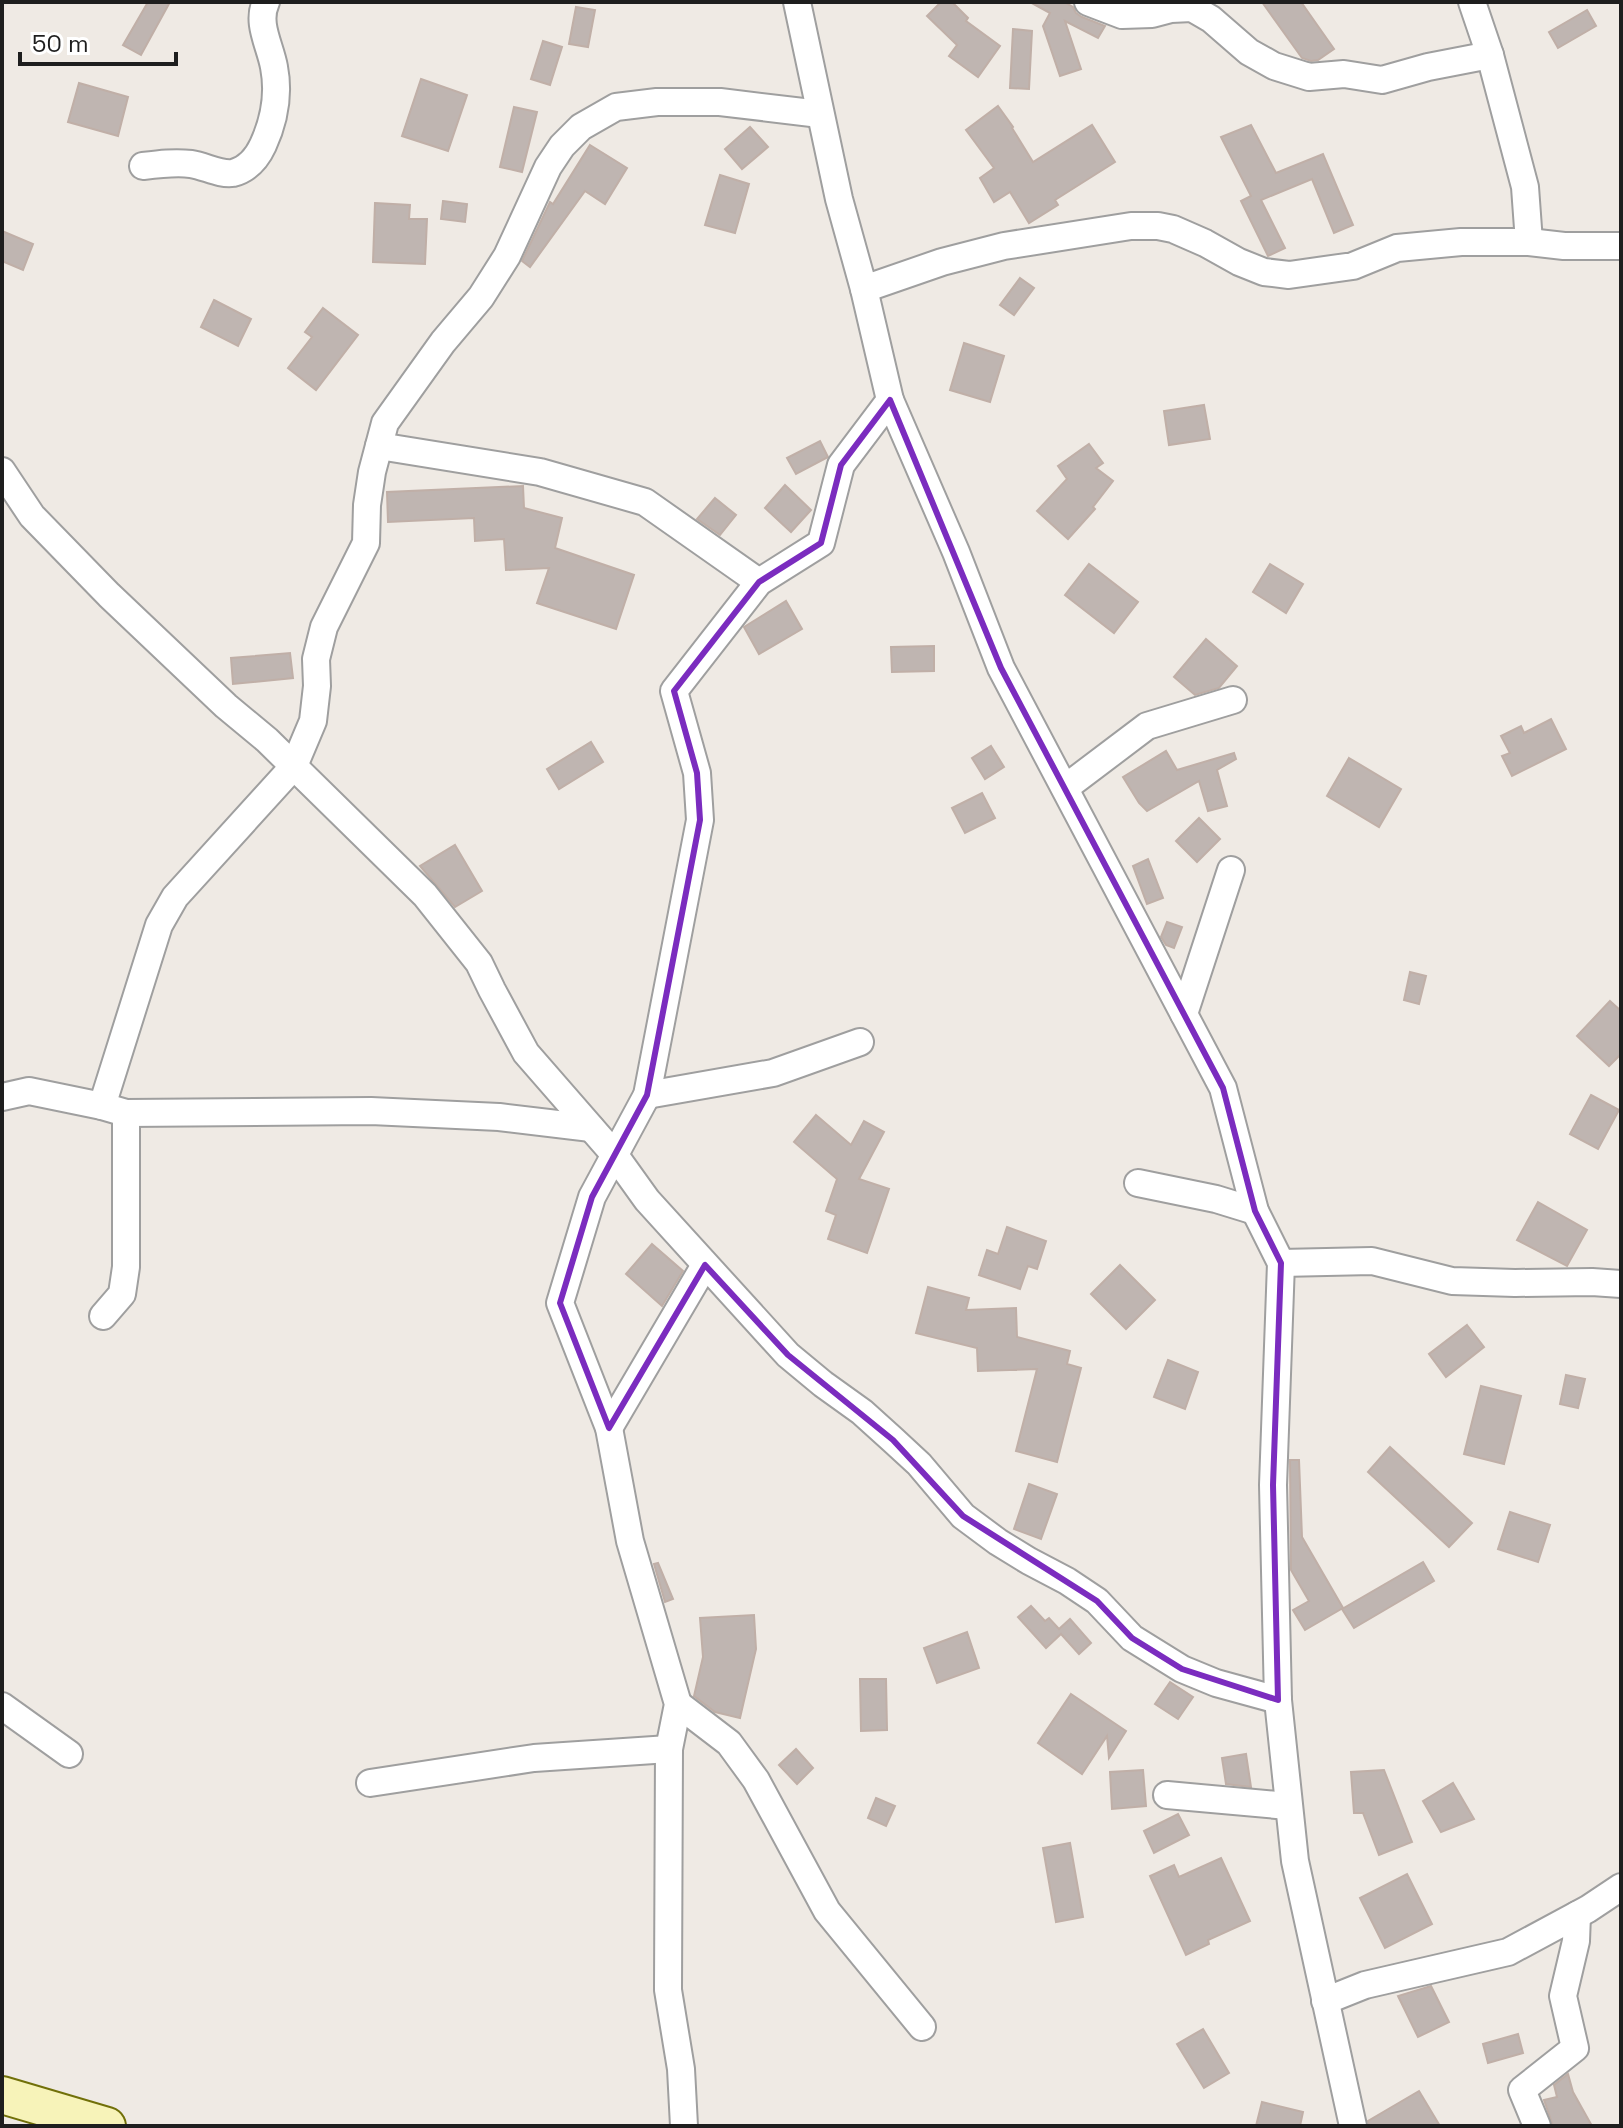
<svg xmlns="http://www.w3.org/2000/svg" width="1623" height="2128" viewBox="0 0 1623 2128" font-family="'Space Grotesk',sans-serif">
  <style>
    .building { fill: #bfb5b1; stroke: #c0afa7; stroke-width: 2 }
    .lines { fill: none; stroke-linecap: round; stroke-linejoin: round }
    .street-casing { stroke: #9f9f9f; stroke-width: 30 }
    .secondary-casing { stroke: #717009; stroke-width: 40 }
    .street { stroke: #fff; stroke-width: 26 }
    .secondary { stroke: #f7f3b9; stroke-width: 36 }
    .marked { fill: none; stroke: #7b2cbf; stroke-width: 6; stroke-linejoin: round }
  </style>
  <rect width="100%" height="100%" fill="#efeae4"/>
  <g class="building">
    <path d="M148 2H170L141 55 123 45Z"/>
    <path d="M941 2H952L968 18 966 21 1000 46 978 77 949 56 957 45 927 16Z"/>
    <path d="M1030 2H1064L1073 7 1076 13 1082 17 1105 26 1098 38 1065 21 1081 69 1060 76 1043 26 1050 13Z"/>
    <path d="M1262 2H1301L1334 49 1318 60 1311 61 1302 58Z"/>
    <path d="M576 7 595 10 588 47 569 44Z"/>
    <path d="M1587 10 1596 26 1558 48 1549 32Z"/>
    <path d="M1013 29 1032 31 1029 89 1010 88Z"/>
    <path d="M543 41 562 47 550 85 531 79Z"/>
    <path d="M421 79 467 95 448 151 402 136Z"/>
    <path d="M79 83 128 97 118 136 68 122Z"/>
    <path d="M998 106 1013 127 1012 128 1033 162 1092 125 1115 162 1055 200 1058 205 1029 223 1010 192 994 202 980 178 994 168 966 130Z"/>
    <path d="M514 107 537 112 522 172 500 167Z"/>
    <path d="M1251 125 1276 173 1323 154 1353 225 1334 233 1312 179 1261 200 1285 248 1268 256 1241 201 1251 196 1221 137Z"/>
    <path d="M750 127 768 147 742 169 725 149Z"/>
    <path d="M590 145 627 168 605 204 585 191 530 267 522 261 550 202 553 204Z"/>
    <path d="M720 175 749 184 735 233 705 225Z"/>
    <path d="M443 201 467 204 465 222 441 219Z"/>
    <path d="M375 203 410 205 409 219H427L425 264 373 262Z"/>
    <path d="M2 231 33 244 23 270 2 261Z"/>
    <path d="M1020 278 1034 288 1014 315 1000 305Z"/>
    <path d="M214 300 251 319 238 346 201 327Z"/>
    <path d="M323 308 358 335 316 390 288 368 312 337 305 332Z"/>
    <path d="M964 343 1004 356 990 402 950 390Z"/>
    <path d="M1204 405 1210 439 1169 445 1164 411Z"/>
    <path d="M820 441 828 457 796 474 787 458Z"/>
    <path d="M1089 444 1103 463 1096 468 1113 481 1093 507 1095 509 1068 539 1037 511 1067 479 1058 466Z"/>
    <path d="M785 485 811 510 791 532 765 508Z"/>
    <path d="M523 486 524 508 562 518 555 548 634 575 616 629 537 603 549 568 506 570 504 539 475 541 474 518 388 522 387 492Z"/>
    <path d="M715 498 736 515 720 535 697 519Z"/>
    <path d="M1089 564 1138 602 1114 633 1065 595Z"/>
    <path d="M1270 564 1303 584 1286 613 1253 592Z"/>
    <path d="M786 601 802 629 759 654 744 627Z"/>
    <path d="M1206 639 1237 666 1219 688 1195 695 1174 677Z"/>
    <path d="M934 646V671L892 672 891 647Z"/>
    <path d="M290 653 293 678 233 684 231 658Z"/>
    <path d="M1551 719 1566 749 1512 776 1502 756 1510 753 1501 736 1521 726 1524 733Z"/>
    <path d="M591 742 603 762 559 789 547 769Z"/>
    <path d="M991 746 1004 767 985 779 972 758Z"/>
    <path d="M1166 751 1177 770 1234 753 1236 759 1217 770 1227 806 1208 811 1199 781 1147 811 1139 803 1123 777Z"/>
    <path d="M1349 758 1401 789 1379 827 1327 796Z"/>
    <path d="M982 793 995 818 965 833 952 808Z"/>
    <path d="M1199 818 1220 839 1197 862 1176 841Z"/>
    <path d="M455 845 482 891 455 907 420 866Z"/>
    <path d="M1148 859 1163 898 1147 904 1133 866Z"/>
    <path d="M1167 922 1182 927 1174 948 1166 945 1161 937Z"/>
    <path d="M1410 972 1426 976 1419 1004 1404 1000Z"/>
    <path d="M1610 1001 1621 1011V1054L1609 1066 1577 1036Z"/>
    <path d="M1591 1095 1619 1110 1598 1149 1570 1134Z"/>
    <path d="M816 1115 851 1145 864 1121 884 1132 859 1179 889 1189 867 1253 828 1239 836 1215 826 1211 837 1179 794 1142Z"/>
    <path d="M1538 1202 1587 1230 1567 1266 1517 1240Z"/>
    <path d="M1007 1227 1046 1241 1037 1269 1028 1266 1020 1289 979 1275 987 1250 998 1254Z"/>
    <path d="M652 1244 683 1271 662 1306 626 1274Z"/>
    <path d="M1120 1265 1155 1300 1126 1329 1091 1294Z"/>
    <path d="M928 1287 969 1298 966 1310 1016 1308 1017 1337 1070 1351 1067 1364 1081 1368 1057 1462 1016 1451 1037 1369 978 1371 977 1348 916 1333Z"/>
    <path d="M1467 1325 1484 1347 1446 1377 1429 1354Z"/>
    <path d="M1168 1360 1198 1372 1185 1409 1154 1397Z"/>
    <path d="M1566 1375 1585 1379 1578 1408 1560 1404Z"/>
    <path d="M1481 1386 1521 1396 1504 1464 1464 1454Z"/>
    <path d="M1390 1447 1472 1523 1449 1547 1368 1472Z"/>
    <path d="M1290 1460H1299L1302 1537 1343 1608 1305 1630 1293 1610 1309 1601 1291 1570Z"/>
    <path d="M1029 1484 1057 1494 1041 1539 1014 1529Z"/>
    <path d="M1510 1512 1550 1525 1538 1562 1498 1549Z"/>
    <path d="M1423 1562 1434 1581 1354 1628 1342 1609Z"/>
    <path d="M658 1563 673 1599 665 1602 654 1564Z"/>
    <path d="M1031 1606 1045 1621 1049 1618 1059 1629 1070 1619 1091 1643 1079 1654 1061 1634 1046 1648 1018 1617Z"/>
    <path d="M754 1615 756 1649 740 1718 715 1712 694 1696 703 1657 700 1618Z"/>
    <path d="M967 1632 979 1668 937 1683 924 1648Z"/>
    <path d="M860 1679H886L887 1730 861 1731Z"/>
    <path d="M1170 1682 1193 1697 1178 1719 1155 1704Z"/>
    <path d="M1071 1694 1126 1731 1109 1758 1107 1736 1082 1774 1038 1743Z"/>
    <path d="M796 1749 813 1768 797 1784 779 1765Z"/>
    <path d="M1246 1754 1251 1787 1226 1784 1222 1758Z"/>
    <path d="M1143 1770 1146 1806 1112 1809 1110 1772Z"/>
    <path d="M1384 1770 1412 1842 1379 1855 1363 1813H1354L1351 1772Z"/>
    <path d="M1453 1783 1474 1819 1441 1832 1423 1801Z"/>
    <path d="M876 1798 895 1806 886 1826 868 1818Z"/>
    <path d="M1178 1814 1189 1835 1154 1853 1144 1831Z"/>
    <path d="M1070 1843 1083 1917 1056 1922 1043 1848Z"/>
    <path d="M1221 1858 1250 1921 1208 1940 1209 1944 1186 1955 1150 1876 1174 1865 1179 1877Z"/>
    <path d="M1407 1874 1432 1924 1385 1948 1360 1898Z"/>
    <path d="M1431 1986 1449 2022 1418 2037 1398 1996Z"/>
    <path d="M1203 2029 1229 2073 1204 2088 1177 2044Z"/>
    <path d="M1518 2034 1523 2053 1488 2063 1483 2044Z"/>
    <path d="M1568 2074 1573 2092 1592 2126H1553L1544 2100 1557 2097 1554 2085Z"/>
    <path d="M1419 2091 1440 2126H1369L1368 2121Z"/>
    <path d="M1262 2102 1303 2112 1300 2126H1256Z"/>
  </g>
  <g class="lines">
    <defs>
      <g id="street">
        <path d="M797 2 839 199 864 289 890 400 956 552 1001 668 1223 1088 1255 1211 1281 1263 1273 1485 1278 1700 1295 1861 1353 2126"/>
        <path d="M1088 2 1122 15 1152 14 1171 9 1192 8 1211 19 1249 52 1274 66 1309 77 1344 74 1382 80 1428 67 1490 55"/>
        <path d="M1472 2 1490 55 1525 187 1529 242"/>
        <path d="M143 166C159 164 175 162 191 164 205 166 220 175 233 173 248 169 257 158 263 145 274 121 279 93 274 67 270 45 256 23 266 2"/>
        <path d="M864 289 942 262 1004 246 1131 226H1158L1173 229 1205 243 1239 262 1264 272 1289 275 1353 266 1397 248 1461 242H1529L1564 246H1621"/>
        <path d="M379 446 540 472 645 502 759 582"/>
        <path d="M2 471 32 516 109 595 226 706 267 740 425 895 479 963 492 990 526 1053 614 1154 647 1200 788 1355 823 1384 862 1412 893 1440 919 1464 963 1516 998 1542 1029 1561 1067 1581 1097 1601 1132 1638 1182 1669 1216 1683 1278 1700"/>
        <path d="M1065 788 1147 726 1233 700"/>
        <path d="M1184 1014 1231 870"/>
        <path d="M647 1095 773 1073 860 1042"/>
        <path d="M2 1097 29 1091 102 1106 126 1113 371 1111 499 1117 591 1128"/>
        <path d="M102 1106 159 925 175 897 294 766 313 721 317 686 316 659 324 627 366 543 367 505 372 472 385 423 443 342 481 297 507 256 548 167 562 146 581 127 616 107 657 102H720L820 114"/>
        <path d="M1138 1183 1216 1199 1255 1211"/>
        <path d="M1281 1263 1372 1261 1452 1281 1515 1283 1592 1282 1621 1284"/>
        <path d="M103 1316 122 1294 126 1267V1113"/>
        <path d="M609 1428 705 1265"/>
        <path d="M678 1704 729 1743 756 1780 827 1911 922 2027"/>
        <path d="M2 1706 69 1754"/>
        <path d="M370 1783 534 1758 669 1749"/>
        <path d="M1167 1795 1288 1806"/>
        <path d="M1325 2001 1365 1985 1508 1952 1588 1909 1621 1887"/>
        <path d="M684 2126 681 2069 668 1990 669 1749 678 1704 630 1541 609 1428 560 1303 592 1197 647 1095 700 820 697 773 674 691 759 582 821 543 841 465 890 400"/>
        <path d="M1537 2126 1522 2090 1575 2048 1563 1996 1576 1941 1577 1915"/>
      </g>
      <path id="secondary" d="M2 2095 107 2126"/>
    </defs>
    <use href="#street" class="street-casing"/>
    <use href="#secondary" class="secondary-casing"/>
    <use href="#street" class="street"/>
    <use href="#secondary" class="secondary"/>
  </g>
  <path class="marked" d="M890 400 1001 668 1223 1088 1255 1211 1281 1263 1273 1485 1278 1700 1182 1669 1132 1638 1097 1601 963 1516 893 1440 788 1355 705 1265 609 1428 560 1303 592 1197 647 1095 700 820 697 773 674 691 759 582 821 543 841 465Z"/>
  <rect width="1623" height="2128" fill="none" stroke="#1e1e1e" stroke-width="8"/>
  <path d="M20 52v12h156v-12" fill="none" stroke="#1e1e1e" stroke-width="4"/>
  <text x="32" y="52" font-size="24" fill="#1e1e1e" stroke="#ffffff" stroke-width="6" paint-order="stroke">50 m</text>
</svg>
